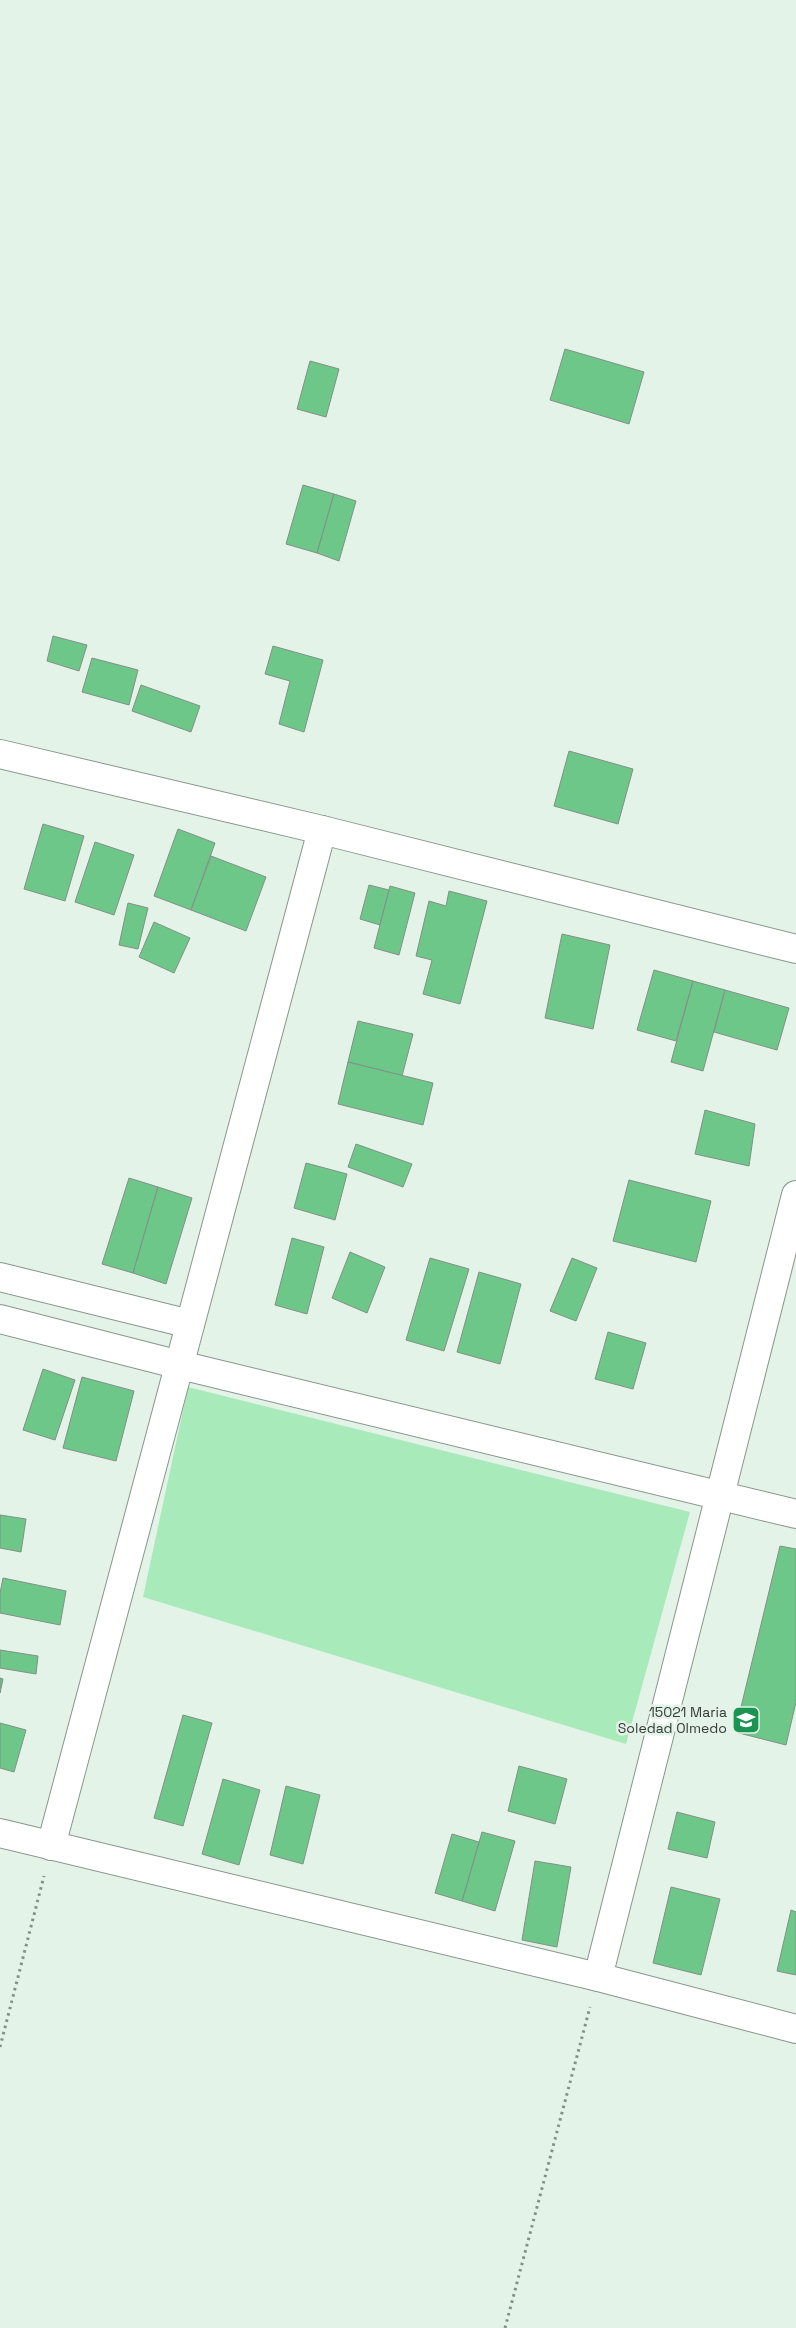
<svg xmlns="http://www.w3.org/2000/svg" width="796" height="2328" viewBox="0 0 796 2328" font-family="'Space Grotesk',sans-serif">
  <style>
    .green { fill: #a9eabb }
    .building { fill: #6dc789; stroke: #829086 }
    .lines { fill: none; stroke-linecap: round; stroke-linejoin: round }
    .minor-casing { stroke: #88968c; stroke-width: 30 }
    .path { stroke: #858f87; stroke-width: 3; stroke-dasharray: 2.5 4; stroke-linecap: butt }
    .minor { stroke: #fff; stroke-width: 28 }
    .labels { text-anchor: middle; stroke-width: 5; stroke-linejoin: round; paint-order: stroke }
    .poi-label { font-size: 14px; fill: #353b36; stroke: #e4f3e8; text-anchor: end }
  </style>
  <rect width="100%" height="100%" fill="#e4f3e8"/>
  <path class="green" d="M188 1387 690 1512 626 1744 143 1597Z"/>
  <g class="building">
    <path d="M565 349 644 372 629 424 550 400Z"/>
    <path d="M310 361 339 369 326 417 297 409Z"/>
    <path d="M303 485 334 494 317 553 286 544Z"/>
    <path d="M334 494 356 501 339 561 317 553Z"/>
    <path d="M53 636 87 645 79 671 47 661Z"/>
    <path d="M273 646 323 660 304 732 279 724 290 681 265 674Z"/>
    <path d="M92 658 138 670 129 705 82 692Z"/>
    <path d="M141 685 200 706 191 732 132 711Z"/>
    <path d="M569 751 633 769 618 824 554 806Z"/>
    <path d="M43 824 84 836 65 901 24 889Z"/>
    <path d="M178 829 215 843 191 910 154 896Z"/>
    <path d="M95 842 134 855 114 915 75 902Z"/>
    <path d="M211 856 266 877 246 931 191 910Z"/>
    <path d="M369 885 389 890 380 925 360 919Z"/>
    <path d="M390 886 415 893 399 955 374 948Z"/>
    <path d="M449 891 487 901 460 1004 423 994 432 960 416 956 429 901 446 906Z"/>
    <path d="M128 903 148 908 138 949 119 945Z"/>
    <path d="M154 922 190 938 174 973 139 957Z"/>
    <path d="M562 934 610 945 593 1029 545 1018Z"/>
    <path d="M654 970 693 981 676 1041 637 1030Z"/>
    <path d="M693 981 725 990 703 1071 671 1062Z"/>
    <path d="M725 990 789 1008 777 1050 714 1032Z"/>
    <path d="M358 1021 413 1034 402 1076 348 1062Z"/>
    <path d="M348 1062 433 1083 423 1125 338 1104Z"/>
    <path d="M705 1110 755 1124 749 1166 695 1154Z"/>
    <path d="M356 1144 412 1164 403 1187 348 1167Z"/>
    <path d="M306 1163 347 1174 335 1220 294 1208Z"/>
    <path d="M129 1178 158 1187 133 1273 102 1264Z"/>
    <path d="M629 1180 711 1201 696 1262 613 1241Z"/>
    <path d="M158 1187 192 1198 166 1284 133 1273Z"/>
    <path d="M292 1238 324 1247 307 1314 275 1305Z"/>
    <path d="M350 1252 385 1267 367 1313 332 1298Z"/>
    <path d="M430 1258 469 1269 444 1351 406 1340Z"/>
    <path d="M572 1258 597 1268 576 1321 550 1311Z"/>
    <path d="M479 1272 521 1284 500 1364 457 1352Z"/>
    <path d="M608 1332 646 1343 633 1389 595 1379Z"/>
    <path d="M43 1369 75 1380 55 1440 23 1430Z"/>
    <path d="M82 1377 134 1391 116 1461 63 1448Z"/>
    <path d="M0 1515 26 1519 21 1552 0 1548Z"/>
    <path d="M780 1546 796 1549V1702L786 1745 735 1732Z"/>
    <path d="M3 1578 66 1591 60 1625 0 1613V1593Z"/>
    <path d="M0 1650 38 1656 36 1674 0 1668Z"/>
    <path d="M0 1678 3 1679 0 1693Z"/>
    <path d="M183 1715 212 1723 183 1826 154 1818Z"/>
    <path d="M0 1723 26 1730 14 1772 0 1768Z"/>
    <path d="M519 1766 567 1779 555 1824 508 1811Z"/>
    <path d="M223 1779 260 1790 239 1865 202 1854Z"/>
    <path d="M286 1786 320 1795 303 1864 270 1855Z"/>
    <path d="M677 1812 715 1822 707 1858 668 1849Z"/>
    <path d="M482 1832 515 1841 495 1911 462 1901Z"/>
    <path d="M452 1834 479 1842 462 1901 435 1893Z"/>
    <path d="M535 1861 571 1867 557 1947 522 1940Z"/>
    <path d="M671 1887 720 1899 701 1975 653 1963Z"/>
    <path d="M791 1910 796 1912V1975L777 1971Z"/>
  </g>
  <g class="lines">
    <defs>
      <g id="minor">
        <path d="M0 754 322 830 796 949"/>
        <path d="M0 1277 190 1324"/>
        <path d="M0 1319 180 1365 796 1514"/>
        <path d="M0 1833 598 1977 796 2029"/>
        <path d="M51 1846 322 830"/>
        <path d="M598 1977 796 1195"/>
      </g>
    </defs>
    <use href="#minor" class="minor-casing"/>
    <g class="path">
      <path d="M0 2047 44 1876"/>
      <path d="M505 2328 590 2007"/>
    </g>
    <use href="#minor" class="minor"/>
  </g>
  <defs>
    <symbol id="school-square" viewBox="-11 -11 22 22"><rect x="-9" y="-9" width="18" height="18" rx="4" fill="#1a9450" stroke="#e4f3e8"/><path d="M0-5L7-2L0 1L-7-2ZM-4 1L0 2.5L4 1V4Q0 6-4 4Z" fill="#fff"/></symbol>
  </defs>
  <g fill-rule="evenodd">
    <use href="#school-square" x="730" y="1704" width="32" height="32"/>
  </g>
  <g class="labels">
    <g class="poi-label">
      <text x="727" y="1717">15021 Maria<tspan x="727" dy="16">Soledad Olmedo</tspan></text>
    </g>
  </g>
</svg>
